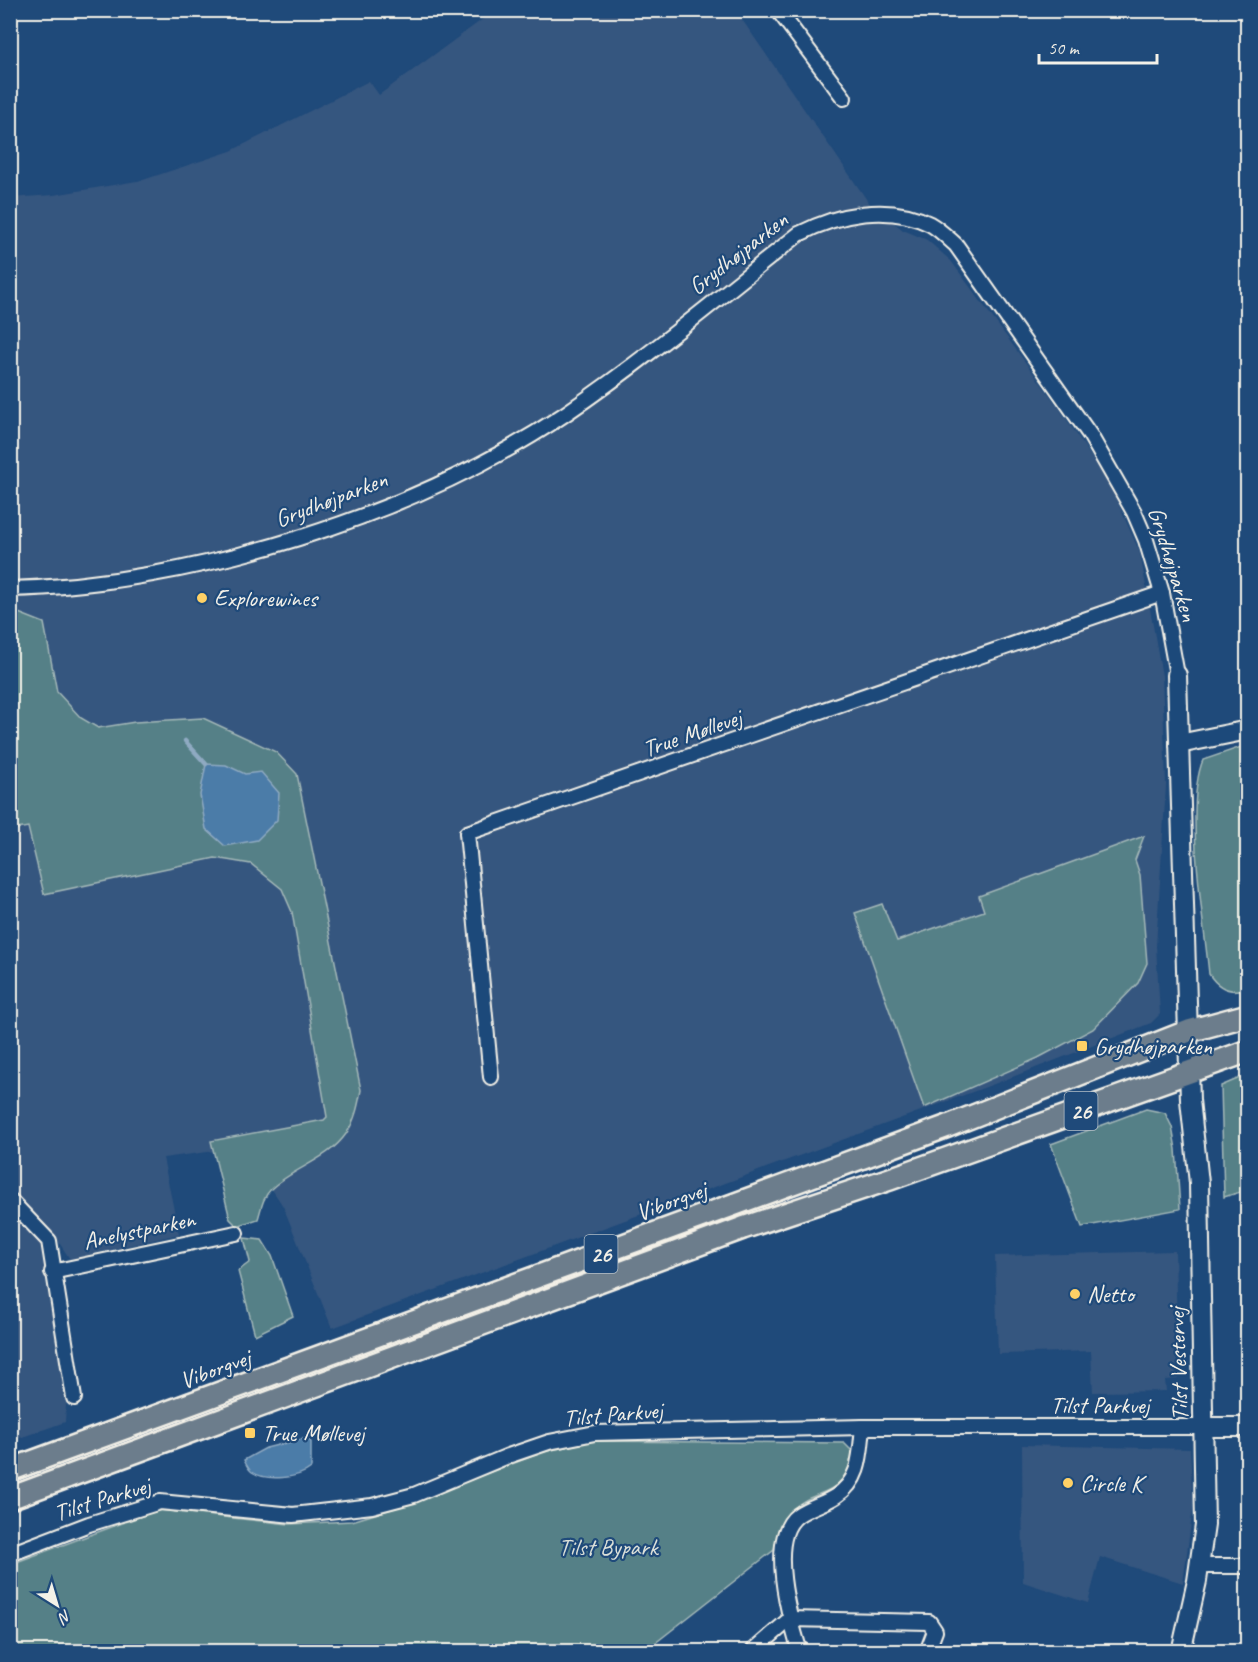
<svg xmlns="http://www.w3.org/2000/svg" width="1258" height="1662" viewBox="0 0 1258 1662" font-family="Caveat,sans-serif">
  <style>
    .built { fill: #36567f }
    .green { fill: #558087; stroke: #a4b8b8; stroke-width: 1.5 }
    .water { fill: #4b7ba8; stroke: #8faac2; stroke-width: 1.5 }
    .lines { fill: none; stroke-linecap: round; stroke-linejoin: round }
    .stream { stroke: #8faac2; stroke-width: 4.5 }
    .street-casing { stroke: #f4f1e8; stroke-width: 18 }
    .secondary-casing { stroke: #f4f1e8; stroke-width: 22 }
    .primary-casing { stroke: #f4f1e8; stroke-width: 26 }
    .street { stroke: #1f4a7a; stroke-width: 14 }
    .secondary { stroke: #1f4a7a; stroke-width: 18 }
    .primary { stroke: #6c7d8c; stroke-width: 21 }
    .poi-dot { fill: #ffd166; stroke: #1f4a7a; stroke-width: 2 }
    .labels { text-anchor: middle; stroke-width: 4.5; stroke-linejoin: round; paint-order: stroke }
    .shield { fill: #1f4a7a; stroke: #b4bfc7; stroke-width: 1.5 }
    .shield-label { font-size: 22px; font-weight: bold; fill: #f4f1e8 }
    .street-label { font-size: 24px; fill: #f4f1e8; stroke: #1f4a7a }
    .poi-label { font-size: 24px; fill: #f4f1e8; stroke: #1f4a7a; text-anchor: start }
    .park-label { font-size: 24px; fill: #dce0d9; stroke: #1f4a7a }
  </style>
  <rect width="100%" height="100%" fill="#1f4a7a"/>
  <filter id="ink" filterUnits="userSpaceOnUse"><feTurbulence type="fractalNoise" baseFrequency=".0167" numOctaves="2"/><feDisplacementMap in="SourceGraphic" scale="12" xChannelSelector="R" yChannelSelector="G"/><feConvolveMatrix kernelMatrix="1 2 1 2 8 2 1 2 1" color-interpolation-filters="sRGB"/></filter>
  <g filter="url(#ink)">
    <g class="built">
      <path d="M494 11H736L869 203 903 230 927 240 951 261 1059 408 1110 485 1140 553 1162 676 1166 785 1156 946 1160 1014 1151 1023 994 1084 332 1328 283 1206 244 1147 163 1158 179 1234 70 1259 52 1232 11 1191 10 198 54 195 143 180 231 151 369 81 379 95Z"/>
      <path d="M10 1211 40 1240 66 1404 65 1422 11 1441Z"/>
      <path d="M1175 1251 1178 1379 1165 1380 1166 1391 1093 1392 1091 1351 998 1354 995 1256Z"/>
      <path d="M1022 1445 1190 1449 1193 1507 1183 1583 1100 1557 1088 1603 1023 1582Z"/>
    </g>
    <g class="green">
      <path d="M11 610 44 623 57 692 81 718 98 728 135 722 203 718 276 752 297 774 361 1090C358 1106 355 1121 346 1134 328 1160 293 1168 271 1189 263 1197 261 1209 258 1219L237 1226 230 1219 211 1141 324 1120 327 1117 292 912 282 889 251 864 215 858 44 894 28 827 11 830Z"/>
      <path d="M1247 745 1248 988C1231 994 1218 988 1209 974 1204 921 1184 806 1203 760Z"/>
      <path d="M1144 836 1135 860 1140 875 1147 963 1138 983 1093 1029 1038 1058 924 1108 855 913 882 904 897 941 984 911 979 896Z"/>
      <path d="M1247 1075V1190L1224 1197 1221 1086Z"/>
      <path d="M1146 1109 1165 1113 1172 1127 1176 1149 1180 1209 1082 1227 1051 1144Z"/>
      <path d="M244 1238 262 1240 272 1256 293 1316 255 1335 238 1271 250 1262Z"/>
      <path d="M592 1441 844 1443 854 1453C842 1504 812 1484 788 1515 780 1525 777 1537 774 1550L645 1651 11 1652V1564L158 1510 289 1524 352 1521 405 1505 543 1452Z"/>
    </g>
    <g class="water">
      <path d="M206 764 226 765 245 774 261 772 279 793 277 820 257 840 225 846 206 829 200 795Z"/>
      <path d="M306 1438 311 1442V1468C299 1478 267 1482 252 1472 248 1469 246 1464 244 1460L266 1448Z"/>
    </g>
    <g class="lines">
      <path class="stream" d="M185 741 206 764"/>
      <defs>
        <g id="street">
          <path d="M778 10 844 98"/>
          <path d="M10 589C191 585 415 515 565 414 646 359 722 295 799 234 838 214 888 203 930 224 939 229 948 238 956 245L1090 435 1134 512 1146 540 1162 593 1177 675"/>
          <path d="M491 1077 467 833 1162 593"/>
          <path d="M10 1200 49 1241 74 1398"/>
          <path d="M52 1272 236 1233"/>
          <path d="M10 1554 89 1524 160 1502 293 1515 372 1506 414 1495 508 1456 549 1442 595 1433 863 1427H1205"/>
          <path d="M1200 1566H1248"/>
          <path d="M752 1652 790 1619 929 1622 935 1631 927 1652"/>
          <path d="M800 1652C790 1620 766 1538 798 1515 809 1507 824 1504 836 1496 861 1480 860 1454 863 1427"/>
        </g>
        <g id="secondary">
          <path d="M1177 675 1190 1100 1199 1183 1205 1525 1197 1581 1181 1652"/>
          <path d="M1179 744 1248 730"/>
          <path d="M1205 1427H1248"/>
        </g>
        <g id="primary">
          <path d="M10 1470 948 1126 1189 1031 1248 1015"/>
          <path d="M10 1498 743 1228 890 1179 1248 1051"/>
        </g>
      </defs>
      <use href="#street" class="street-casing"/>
      <use href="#secondary" class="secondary-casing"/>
      <use href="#primary" class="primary-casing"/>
      <use href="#street" class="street"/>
      <use href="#secondary" class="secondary"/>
      <use href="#primary" class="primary"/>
    </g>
  </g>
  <g class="poi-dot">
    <circle cx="202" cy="598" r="6"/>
    <rect x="1076" y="1040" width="12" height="12" rx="3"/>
    <circle cx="1075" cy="1294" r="6"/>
    <rect x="244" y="1427" width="12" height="12" rx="3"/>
    <circle cx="1068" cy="1483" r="6"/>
  </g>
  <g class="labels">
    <g class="shield">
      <rect x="1064.5" y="1092" width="33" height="38" rx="4.5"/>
      <rect x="584.5" y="1235" width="33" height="38" rx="4.5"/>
    </g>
    <g class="shield-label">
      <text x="1081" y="1119">26</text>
      <text x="601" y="1262">26</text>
    </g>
    <g class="street-label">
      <text transform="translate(738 253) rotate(-38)" y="8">Grydhøjparken</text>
      <text transform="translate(331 499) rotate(-21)" y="8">Grydhøjparken</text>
      <text transform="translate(1173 564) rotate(73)" y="8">Grydhøjparken</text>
      <text transform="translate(692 733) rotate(-19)" y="8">True Møllevej</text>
      <text transform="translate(671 1201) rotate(-20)" y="8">Viborgvej</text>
      <text transform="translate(139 1230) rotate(-12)" y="8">Anelystparken</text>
      <text transform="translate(1178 1364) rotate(-92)" y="8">Tilst Vestervej</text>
      <text transform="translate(215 1369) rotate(-20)" y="8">Viborgvej</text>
      <text x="1100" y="1413">Tilst Parkvej</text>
      <text transform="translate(613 1414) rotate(-5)" y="8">Tilst Parkvej</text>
      <text transform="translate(102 1499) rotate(-17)" y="8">Tilst Parkvej</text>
    </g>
    <g class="poi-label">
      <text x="214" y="606">Explorewines</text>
      <text x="1094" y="1054">Grydhøjparken</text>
      <text x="1087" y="1302">Netto</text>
      <text x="262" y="1441">True Møllevej</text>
      <text x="1080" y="1491">Circle K</text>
    </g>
    <g class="park-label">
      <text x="608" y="1555">Tilst Bypark</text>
    </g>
  </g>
  <rect width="1258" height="1662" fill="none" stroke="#1f4a7a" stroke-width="36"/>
  <rect x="18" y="18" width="1222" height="1626" fill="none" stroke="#f4f1e8" stroke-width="2" filter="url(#ink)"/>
  <g transform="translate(57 1605) rotate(143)" stroke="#1f4a7a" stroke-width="4.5" paint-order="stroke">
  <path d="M0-4.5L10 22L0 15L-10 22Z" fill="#f4f1e8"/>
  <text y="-9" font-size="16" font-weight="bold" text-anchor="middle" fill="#f4f1e8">N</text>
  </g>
  <path d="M1039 54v9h118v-9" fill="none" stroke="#f4f1e8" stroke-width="3"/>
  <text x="1048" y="54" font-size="18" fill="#f4f1e8" stroke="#1f4a7a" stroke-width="4.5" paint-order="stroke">50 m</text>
</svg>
